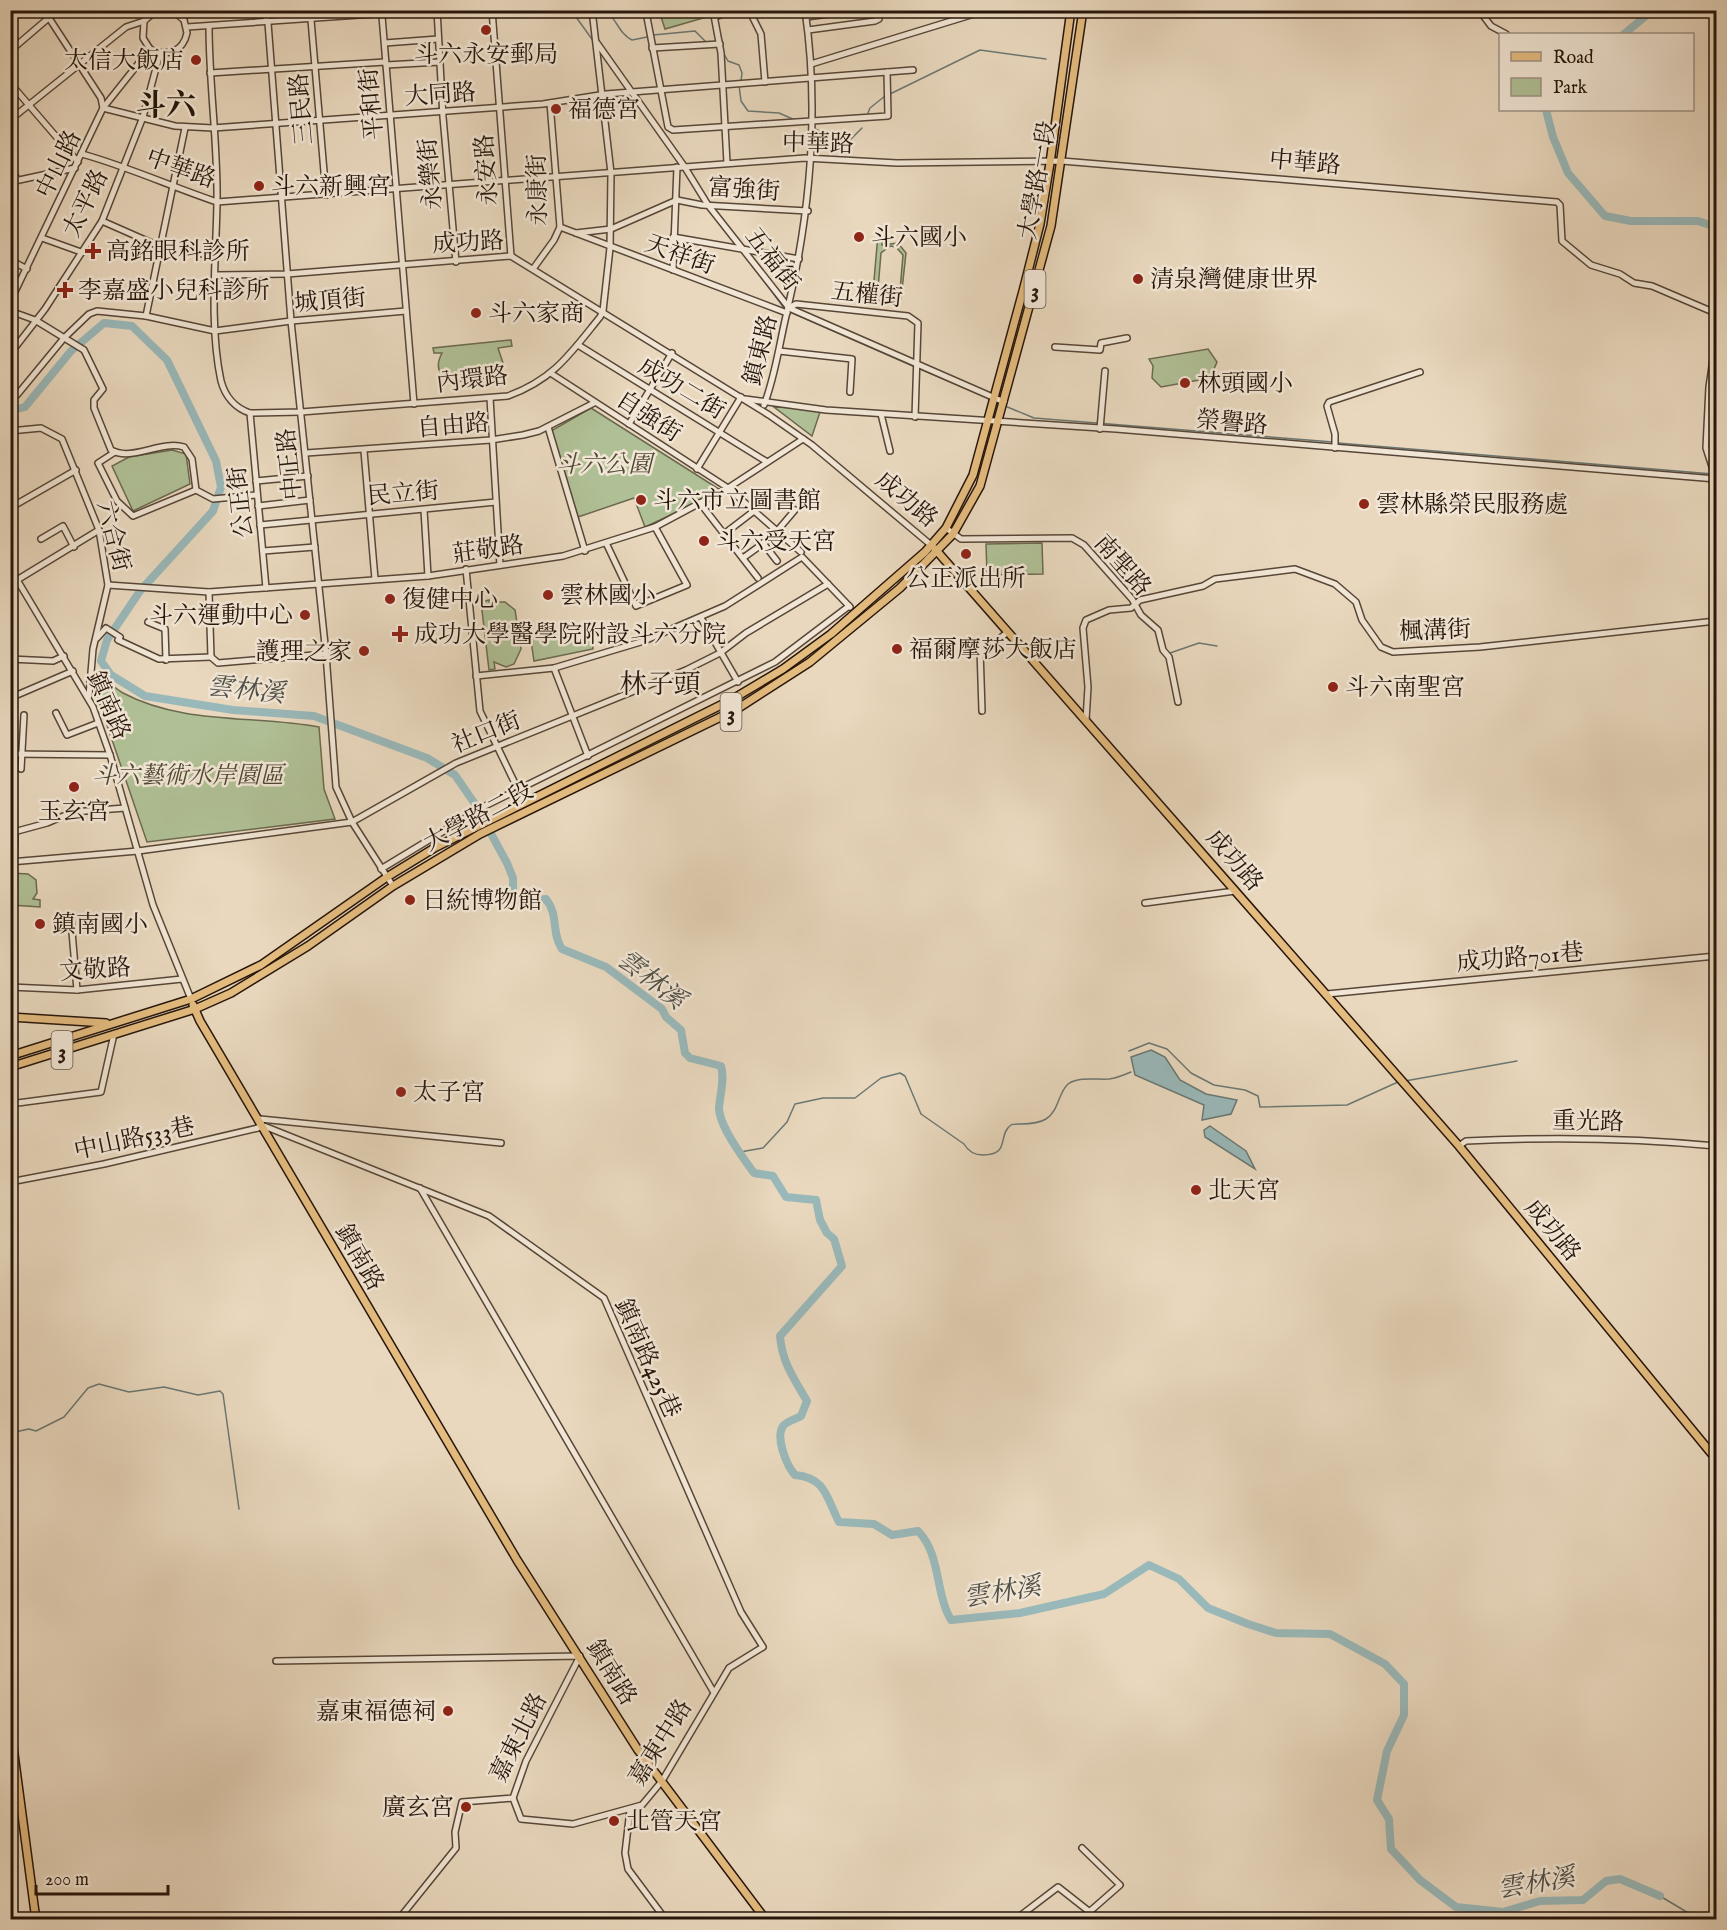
<svg xmlns="http://www.w3.org/2000/svg" width="1727" height="1930" viewBox="0 0 1727 1930" font-family="'IM FELL English','Noto Serif TC',serif">
  <style>
    .green { fill: #b0c096; stroke: #6b6a50; stroke-width: 1.5; fill-rule: evenodd }
    .water { fill: #99b8b9; stroke: #6b7773; stroke-width: 1.5 }
    .lines { fill: none; stroke-linecap: round; stroke-linejoin: round }
    .stream { stroke: #6b7773; stroke-width: 1.5 }
    .river { stroke: #99b8b9; stroke-width: 8 }
    .minor-casing { stroke: #574637; stroke-width: 8 }
    .major-casing { stroke: #26150a; stroke-width: 10 }
    .minor { stroke: #f1e6d5; stroke-width: 5 }
    .major { stroke: #e4bc7f; stroke-width: 7 }
    .poi-dot { fill: #8f2418; stroke: #f1e6d5; stroke-width: 2 }
    .labels { text-anchor: middle; stroke-width: 5; stroke-linejoin: round; paint-order: stroke }
    .shield { fill: #f1e6d5; stroke: #635447; stroke-width: 1.5 }
    .shield-label { font-size: 22px; font-weight: bold; fill: #26150a }
    .poi-label { font-size: 24px; fill: #26150a; stroke: #f1e6d5; text-anchor: start }
    .street-label { font-size: 24px; fill: #26150a; stroke: #f1e6d5 }
    .park-label { font-size: 24px; font-style: italic; fill: #4f4834; stroke: #f1e6d5 }
    .water-label { font-size: 26px; font-style: italic; fill: #4e4e47; stroke: #f1e6d5 }
    .quarter-label { font-size: 27px; fill: #26150a; stroke: #f1e6d5 }
    .district-label { font-size: 30px; font-weight: bold; fill: #26150a; stroke: #f1e6d5 }
  </style>
  <rect width="100%" height="100%" fill="#e9d8be"/>
  <filter id="stains"><feTurbulence type="fractalNoise" baseFrequency=".00333" numOctaves="4"/><feColorMatrix values="0 0 0 0 .2 0 0 0 0 .09 0 0 0 0 .02 0 0 0 .5 -.17"/></filter>
  <radialGradient id="worn" r=".72"><stop offset=".6" stop-color="#630" stop-opacity="0"/><stop offset="1" stop-color="#630" stop-opacity=".3"/></radialGradient>
  <g class="green">
    <path d="M659 11H708L710 16 665 29Z"/>
    <path d="M878 234 882 235V245L898 243 906 253 901 299C893 306 886 306 877 299L876 304H872ZM890 246 896 247 903 255 900 290 895 297 888 298 878 289 881 253Z"/>
    <path d="M511 340 512 346 498 348 504 366C491 386 422 391 442 353H434L433 348Z"/>
    <path d="M1208 349 1217 362 1210 378 1161 387 1152 378 1153 366 1149 359Z"/>
    <path d="M774 407 821 409 812 436Z"/>
    <path d="M591 408 722 491 645 527 634 498 578 517 551 431Z"/>
    <path d="M172 450 186 454 190 484 133 511 112 466 129 457Z"/>
    <path d="M1042 543 1043 574 987 575 986 544Z"/>
    <path d="M489 600 490 606 497 602H505L515 610 521 649 514 664 506 667 494 662 495 669 489 670 481 602Z"/>
    <path d="M591 628 593 649 534 661 530 634Z"/>
    <path d="M98 673C106 679 114 688 123 693 183 725 255 715 319 727L324 789 335 819 147 842 96 693Z"/>
    <path d="M11 873 28 874 36 880 37 893 33 899 40 900V907L11 905Z"/>
  </g>
  <g class="water">
    <path d="M1151 1050 1165 1057 1180 1080 1206 1094 1237 1100 1231 1114 1202 1120 1204 1105 1135 1075 1131 1057Z"/>
    <path d="M1210 1126 1246 1151 1255 1169 1205 1137 1204 1130Z"/>
  </g>
  <g class="lines">
    <g class="stream">
      <path d="M571 10 594 42"/>
      <path d="M605 10C617 19 619 34 632 40L647 37"/>
      <path d="M653 35 695 31 706 42"/>
      <path d="M724 54 728 61 739 65 742 73 741 81"/>
      <path d="M739 85 741 101 748 111 779 113 795 120"/>
      <path d="M890 94 980 50 1046 59"/>
      <path d="M868 113 870 108 885 96"/>
      <path d="M813 128 840 140 851 139 862 128"/>
      <path d="M753 266 784 308"/>
      <path d="M788 311 915 367"/>
      <path d="M920 369 990 399"/>
      <path d="M1005 406 1034 418 1333 442"/>
      <path d="M1338 443 1713 474"/>
      <path d="M1170 653 1199 643 1217 646"/>
      <path d="M1129 1051 1149 1043 1167 1049 1191 1073 1214 1085 1245 1090 1258 1096 1260 1107 1347 1105 1398 1082"/>
      <path d="M1405 1081 1517 1061"/>
      <path d="M740 1152 763 1148 787 1122 795 1104 823 1098H855L881 1078 900 1073 905 1076 921 1114 964 1144C968 1151 975 1155 983 1155 1011 1155 997 1135 1011 1125 1015 1122 1033 1127 1046 1119 1059 1111 1058 1093 1068 1084 1079 1076 1097 1080 1109 1079 1117 1078 1124 1075 1131 1072"/>
      <path d="M10 1433 29 1429 36 1431 64 1417 88 1388 99 1384 129 1392 164 1387 198 1395 220 1391 223 1394 239 1509"/>
      <path d="M1660 1896 1700 1920"/>
    </g>
    <g class="river">
      <path d="M1624 34 1653 10"/>
      <path d="M1546 110 1553 137 1568 173 1605 216 1631 221H1698L1716 227"/>
      <path d="M10 411 25 407 71 351 104 323 132 326 167 360 216 461 221 487 213 511 140 591 107 640 101 661 111 675 145 696 233 710 314 716 427 758 455 775 475 804 507 863 513 878V894L520 901 546 899C559 915 551 933 562 949L606 967 662 1009 666 1017 681 1030 685 1053 690 1058 721 1066C725 1079 720 1094 719 1108 719 1126 743 1158 754 1173L773 1176 786 1197 816 1200 820 1220 827 1233 834 1239 842 1266 780 1336C782 1362 794 1379 807 1401L801 1416C796 1419 788 1421 784 1425 774 1436 787 1466 795 1475 826 1478 826 1497 839 1522L874 1524 892 1535 918 1531C941 1554 935 1593 951 1620L1020 1613 1104 1594 1149 1565 1179 1579 1208 1608 1248 1624 1276 1633 1330 1634 1385 1664 1404 1684V1715L1387 1751 1377 1800 1389 1819 1391 1849 1420 1880 1456 1907 1503 1912 1540 1901 1583 1900 1606 1881 1620 1879 1660 1896"/>
    </g>
    <defs>
      <g id="minor">
        <path d="M157 10 144 21 143 38 150 49C167 57 183 52 187 33L184 20 172 10"/>
        <path d="M263 10 268 23 291 321 326 654 336 787 352 822 393 886"/>
        <path d="M437 10 443 117 456 262"/>
        <path d="M492 10 511 256"/>
        <path d="M655 10 646 12 668 127 673 130 888 116 887 72"/>
        <path d="M713 10 721 53 727 163"/>
        <path d="M749 10 761 34 765 82"/>
        <path d="M1479 10 1491 26 1506 34"/>
        <path d="M382 16 414 404"/>
        <path d="M715 17 734 10"/>
        <path d="M806 17 860 10"/>
        <path d="M49 18 101 98 103 108 175 126 213 128 543 104 606 94 913 70"/>
        <path d="M311 20 326 195"/>
        <path d="M209 26C209 85 218 144 217 203 216 260 209 325 221 381 225 396 235 408 250 413L301 412 508 396C554 379 570 354 600 317L603 311 610 248 611 173 592 10"/>
        <path d="M187 27 432 10"/>
        <path d="M808 30 875 21 879 19V10"/>
        <path d="M385 43 438 39"/>
        <path d="M597 43 684 166 708 205 789 308 1004 402"/>
        <path d="M652 48 720 44"/>
        <path d="M10 51 58 10"/>
        <path d="M811 64 987 10"/>
        <path d="M386 65 440 62"/>
        <path d="M210 73 385 62"/>
        <path d="M10 83 78 162"/>
        <path d="M10 120 126 27 144 21"/>
        <path d="M82 154C129 167 172 187 217 202L805 158 897 163 1062 161 1557 202 1560 205 1562 241 1591 265 1620 274 1634 283 1652 286 1713 312 1715 346 1709 387 1706 448 1716 479"/>
        <path d="M10 169 18 180"/>
        <path d="M10 182 75 168"/>
        <path d="M102 221 161 247 215 256"/>
        <path d="M560 227 787 313"/>
        <path d="M576 233 611 229 677 200 702 205 808 211"/>
        <path d="M673 237 799 259"/>
        <path d="M42 238 81 252"/>
        <path d="M10 260 27 269"/>
        <path d="M533 269 554 240 560 227 550 103"/>
        <path d="M673 270 677 167"/>
        <path d="M216 275 287 274 511 256 769 415 812 445 931 545"/>
        <path d="M10 302 103 108 150 49"/>
        <path d="M789 308 796 304 908 316 918 323 915 417"/>
        <path d="M10 311 35 320 84 350 103 389 94 400V408L111 450C132 462 161 440 184 447L192 459 196 490 213 499 257 495"/>
        <path d="M146 316 185 128"/>
        <path d="M578 345 767 462"/>
        <path d="M1055 347 1100 350 1101 343 1127 338"/>
        <path d="M779 351 852 359 850 392"/>
        <path d="M10 354 45 309 102 221 143 117 160 53"/>
        <path d="M552 374 728 488 801 552"/>
        <path d="M10 397 17 395 64 338 89 314 97 311 146 316 215 331 291 321 406 311"/>
        <path d="M490 398 500 565"/>
        <path d="M745 399 826 410 1116 429 1716 479"/>
        <path d="M764 405C775 377 779 346 786 316 810 216 820 113 805 10"/>
        <path d="M250 413 266 588"/>
        <path d="M881 414 890 451"/>
        <path d="M629 424 672 353"/>
        <path d="M548 427 585 551"/>
        <path d="M1100 429 1105 371"/>
        <path d="M10 431 41 428 62 439 99 530 108 585 93 649 89 696"/>
        <path d="M1335 448V434L1327 406 1329 402 1420 372"/>
        <path d="M364 451 375 579"/>
        <path d="M115 452 98 463 117 501 133 516 196 490"/>
        <path d="M306 453 491 440 523 435 539 431 594 403"/>
        <path d="M697 469 741 397"/>
        <path d="M256 481 308 476"/>
        <path d="M700 503 758 578"/>
        <path d="M258 506 310 500"/>
        <path d="M10 508 76 470"/>
        <path d="M424 510 428 576"/>
        <path d="M260 525 496 502"/>
        <path d="M946 528 961 539 1072 538 1084 545 1132 599 1141 615 1158 630 1163 650 1169 657 1178 702"/>
        <path d="M724 534 754 511"/>
        <path d="M41 539 63 526 74 547"/>
        <path d="M763 543 777 561"/>
        <path d="M607 545 636 606 687 585 655 527"/>
        <path d="M263 551 315 547"/>
        <path d="M743 558 772 537 795 510"/>
        <path d="M10 568 93 707 110 755 153 905 191 999"/>
        <path d="M466 569 480 711 524 802"/>
        <path d="M10 580H17L99 530"/>
        <path d="M108 585 209 592 428 576 563 556 655 527 728 488 803 439"/>
        <path d="M209 592 211 657"/>
        <path d="M701 618 738 682"/>
        <path d="M148 622 165 629 166 660"/>
        <path d="M97 638 106 628 120 637 118 640 159 659 211 657"/>
        <path d="M211 657 218 663 326 654"/>
        <path d="M10 659 53 661 64 656"/>
        <path d="M554 668 588 756"/>
        <path d="M476 676 554 668 644 641 725 606 802 557 850 607"/>
        <path d="M10 698 73 671"/>
        <path d="M982 711 980 649H986L1008 632"/>
        <path d="M56 713 67 735 98 723"/>
        <path d="M1086 720 1088 687 1083 628 1086 620 1109 610 1131 608 1140 600 1203 586 1215 579 1295 569 1335 584 1356 602 1362 620 1381 647 1393 652 1480 647 1716 621"/>
        <path d="M10 754 110 755"/>
        <path d="M21 769 24 715"/>
        <path d="M10 833 47 823 73 812 125 808"/>
        <path d="M10 862 138 851 352 822 456 763 686 670 720 653 746 633 828 584"/>
        <path d="M14 862 15 830"/>
        <path d="M381 869 485 806 775 662 849 606"/>
        <path d="M1145 903 1235 891"/>
        <path d="M71 920 77 990"/>
        <path d="M10 987 77 990 182 979"/>
        <path d="M1327 994 1716 956"/>
        <path d="M10 1104 101 1092 114 1034"/>
        <path d="M260 1119 501 1143"/>
        <path d="M264 1126 489 1216 604 1298 741 1612 763 1647 729 1668 662 1781 642 1805 573 1824 521 1819 513 1798"/>
        <path d="M1459 1146 1466 1141C1550 1137 1633 1138 1716 1146"/>
        <path d="M10 1182 104 1164 258 1128 261 1123"/>
        <path d="M420 1188 713 1691"/>
        <path d="M276 1661 580 1656 526 1761 513 1798 462 1802 455 1832 456 1848 398 1920"/>
        <path d="M630 1810 625 1853 628 1869 666 1920"/>
        <path d="M1016 1919 1058 1887 1100 1920"/>
        <path d="M1080 1920 1120 1885 1082 1848"/>
      </g>
      <g id="major">
        <path d="M935 549 1459 1146 1716 1459"/>
        <path d="M193 1005 200 1021 517 1560 638 1750 766 1920"/>
        <path d="M10 1017 106 1023"/>
        <path d="M10 1056 191 999 261 965 387 877 436 847 731 700 783 669 831 634 925 552 946 528 973 475 1023 291 1040 224 1050 163 1071 10"/>
        <path d="M10 1067 195 1009 231 993 308 946 393 886 480 834 737 709 810 662 900 588 953 534 980 486 1051 226 1083 10"/>
        <path d="M10 1724 36 1920"/>
      </g>
    </defs>
    <use href="#minor" class="minor-casing"/>
    <use href="#major" class="major-casing"/>
    <use href="#minor" class="minor"/>
    <use href="#major" class="major"/>
  </g>
  <g class="poi-dot">
    <circle cx="486" cy="30" r="6"/>
    <circle cx="196" cy="60" r="6"/>
    <circle cx="556" cy="109" r="6"/>
    <circle cx="259" cy="186" r="6"/>
    <circle cx="859" cy="237" r="6"/>
    <path d="M90 242h6v6h6v6h-6v6h-6v-6h-6v-6h6z"/>
    <circle cx="1138" cy="279" r="6"/>
    <path d="M62 281h6v6h6v6h-6v6h-6v-6h-6v-6h6z"/>
    <circle cx="476" cy="313" r="6"/>
    <circle cx="1185" cy="383" r="6"/>
    <circle cx="641" cy="500" r="6"/>
    <circle cx="1364" cy="504" r="6"/>
    <circle cx="704" cy="541" r="6"/>
    <circle cx="966" cy="554" r="6"/>
    <circle cx="548" cy="595" r="6"/>
    <circle cx="390" cy="599" r="6"/>
    <circle cx="305" cy="615" r="6"/>
    <path d="M397 625h6v6h6v6h-6v6h-6v-6h-6v-6h6z"/>
    <circle cx="897" cy="649" r="6"/>
    <circle cx="364" cy="651" r="6"/>
    <circle cx="1333" cy="687" r="6"/>
    <circle cx="74" cy="787" r="6"/>
    <circle cx="410" cy="900" r="6"/>
    <circle cx="40" cy="924" r="6"/>
    <circle cx="401" cy="1092" r="6"/>
    <circle cx="1196" cy="1190" r="6"/>
    <circle cx="448" cy="1711" r="6"/>
    <circle cx="466" cy="1807" r="6"/>
    <circle cx="614" cy="1821" r="6"/>
  </g>
  <g class="labels">
    <g class="shield">
      <rect x="1024.5" y="270" width="21" height="38" rx="4.5"/>
      <rect x="720.5" y="693" width="21" height="38" rx="4.5"/>
      <rect x="51.5" y="1031" width="21" height="38" rx="4.5"/>
    </g>
    <g class="shield-label">
      <text x="1035" y="297">3</text>
      <text x="731" y="720">3</text>
      <text x="62" y="1058">3</text>
    </g>
    <g class="poi-label">
      <text x="486" y="62" text-anchor="middle">斗六永安郵局</text>
      <text x="184" y="68" text-anchor="end">太信大飯店</text>
      <text x="568" y="117">福德宮</text>
      <text x="271" y="194">斗六新興宮</text>
      <text x="871" y="245">斗六國小</text>
      <text x="106" y="259">高銘眼科診所</text>
      <text x="1150" y="287">清泉灣健康世界</text>
      <text x="78" y="298">李嘉盛小兒科診所</text>
      <text x="488" y="321">斗六家商</text>
      <text x="1197" y="391">林頭國小</text>
      <text x="653" y="508">斗六市立圖書館</text>
      <text x="1376" y="512">雲林縣榮民服務處</text>
      <text x="716" y="549">斗六受天宮</text>
      <text x="966" y="586" text-anchor="middle">公正派出所</text>
      <text x="560" y="603">雲林國小</text>
      <text x="402" y="607">復健中心</text>
      <text x="293" y="623" text-anchor="end">斗六運動中心</text>
      <text x="414" y="642">成功大學醫學院附設斗六分院</text>
      <text x="909" y="657">福爾摩莎大飯店</text>
      <text x="352" y="659" text-anchor="end">護理之家</text>
      <text x="1345" y="695">斗六南聖宮</text>
      <text x="74" y="819" text-anchor="middle">玉玄宮</text>
      <text x="422" y="908">日統博物館</text>
      <text x="52" y="932">鎮南國小</text>
      <text x="413" y="1100">太子宮</text>
      <text x="1208" y="1198">北天宮</text>
      <text x="436" y="1719" text-anchor="end">嘉東福德祠</text>
      <text x="454" y="1815" text-anchor="end">廣玄宮</text>
      <text x="626" y="1829">北管天宮</text>
    </g>
    <g class="street-label">
      <text transform="translate(440 94) rotate(-4)" y="8">大同路</text>
      <text transform="translate(371 104) rotate(-95)" y="8">平和街</text>
      <text transform="translate(301 109) rotate(-95)" y="8">三民路</text>
      <text transform="translate(818 143) rotate(1)" y="8">中華路</text>
      <text transform="translate(1305 162) rotate(5)" y="8">中華路</text>
      <text transform="translate(58 164) rotate(-64)" y="8">中山路</text>
      <text transform="translate(181 168) rotate(20)" y="8">中華路</text>
      <text transform="translate(486 170) rotate(-94)" y="8">永安路</text>
      <text transform="translate(430 174) rotate(-95)" y="8">永樂街</text>
      <text transform="translate(1037 180) rotate(-80)" y="8">大學路一段</text>
      <text transform="translate(744 189) rotate(4)" y="8">富強街</text>
      <text transform="translate(537 190) rotate(-91)" y="8">永康街</text>
      <text transform="translate(85 203) rotate(-64)" y="8">太平路</text>
      <text transform="translate(468 242) rotate(-3)" y="8">成功路</text>
      <text transform="translate(680 254) rotate(20)" y="8">天祥街</text>
      <text transform="translate(773 259) rotate(52)" y="8">五福街</text>
      <text transform="translate(867 294) rotate(6)" y="8">五權街</text>
      <text transform="translate(330 300) rotate(-5)" y="8">城頂街</text>
      <text transform="translate(760 350) rotate(-76)" y="8">鎮東路</text>
      <text transform="translate(472 379) rotate(-7)" y="8">內環路</text>
      <text transform="translate(682 388) rotate(31)" y="8">成功二街</text>
      <text transform="translate(649 416) rotate(33)" y="8">自強街</text>
      <text transform="translate(1232 422) rotate(5)" y="8">榮譽路</text>
      <text transform="translate(453 425) rotate(-5)" y="8">自由路</text>
      <text transform="translate(289 464) rotate(-96)" y="8">中正路</text>
      <text transform="translate(403 493) rotate(-5)" y="8">民立街</text>
      <text transform="translate(907 499) rotate(40)" y="8">成功路</text>
      <text transform="translate(240 502) rotate(-96)" y="8">公正街</text>
      <text transform="translate(114 536) rotate(76)" y="8">六合街</text>
      <text transform="translate(488 549) rotate(-8)" y="8">莊敬路</text>
      <text transform="translate(1123 565) rotate(49)" y="8">南聖路</text>
      <text transform="translate(1435 630) rotate(-2)" y="8">楓溝街</text>
      <text transform="translate(109 705) rotate(66)" y="8">鎮南路</text>
      <text transform="translate(486 732) rotate(-22)" y="8">社口街</text>
      <text transform="translate(478 816) rotate(-28)" y="8">大學路二段</text>
      <text transform="translate(1235 860) rotate(49)" y="8">成功路</text>
      <text transform="translate(1520 957) rotate(-5)" y="8">成功路701巷</text>
      <text transform="translate(95 969) rotate(-4)" y="8">文敬路</text>
      <text transform="translate(1588 1121) rotate(1)" y="8">重光路</text>
      <text transform="translate(134 1138) rotate(-12)" y="8">中山路533巷</text>
      <text transform="translate(1553 1230) rotate(50)" y="8">成功路</text>
      <text transform="translate(360 1257) rotate(60)" y="8">鎮南路</text>
      <text transform="translate(648 1358) rotate(66)" y="8">鎮南路425巷</text>
      <text transform="translate(612 1672) rotate(58)" y="8">鎮南路</text>
      <text transform="translate(518 1737) rotate(-63)" y="8">嘉東北路</text>
      <text transform="translate(660 1742) rotate(-58)" y="8">嘉東中路</text>
    </g>
    <g class="park-label">
      <text x="604" y="472">斗六公園</text>
      <text x="188" y="783">斗六藝術水岸園區</text>
    </g>
    <g class="water-label">
      <text transform="translate(246 689) rotate(6)" y="9">雲林溪</text>
      <text transform="translate(652 979) rotate(38)" y="9">雲林溪</text>
      <text transform="translate(1002 1591) rotate(-9)" y="9">雲林溪</text>
      <text transform="translate(1536 1882) rotate(-9)" y="9">雲林溪</text>
    </g>
    <g class="quarter-label">
      <text x="660" y="693">林子頭</text>
    </g>
    <g class="district-label">
      <text x="166" y="115">斗六</text>
    </g>
  </g>
  <rect width="1727" height="1930" fill="none" stroke="#e9d8be" stroke-width="36"/>
  <rect x="12" y="12" width="1703" height="1906" fill="none" stroke="#26150a" stroke-width="3"/>
  <rect x="18" y="18" width="1691" height="1894" fill="none" stroke="#26150a" stroke-width="1.5"/>
  <rect x="1499" y="33" width="195" height="78" fill="#f1e6d5" stroke="#a09284" stroke-width="1.5"/>
  <rect x="1511" y="52" width="30" height="9" fill="#e4bc7f" stroke="#a09284" stroke-width="1.5"/>
  <text x="1553" y="63" font-size="18" fill="#26150a">Road</text>
  <rect x="1511" y="78" width="30" height="18" fill="#b0c096" stroke="#a09284" stroke-width="1.5"/>
  <text x="1553" y="93" font-size="18" fill="#26150a">Park</text>
  <path d="M36 1885v9h132v-9" fill="none" stroke="#26150a" stroke-width="3"/>
  <text x="45" y="1885" font-size="18" fill="#26150a" stroke="#f1e6d5" stroke-width="4.5" paint-order="stroke">200 m</text>
  <rect width="100%" height="100%" filter="url(#stains)"/>
  <rect width="100%" height="100%" fill="url(#worn)"/>
</svg>
